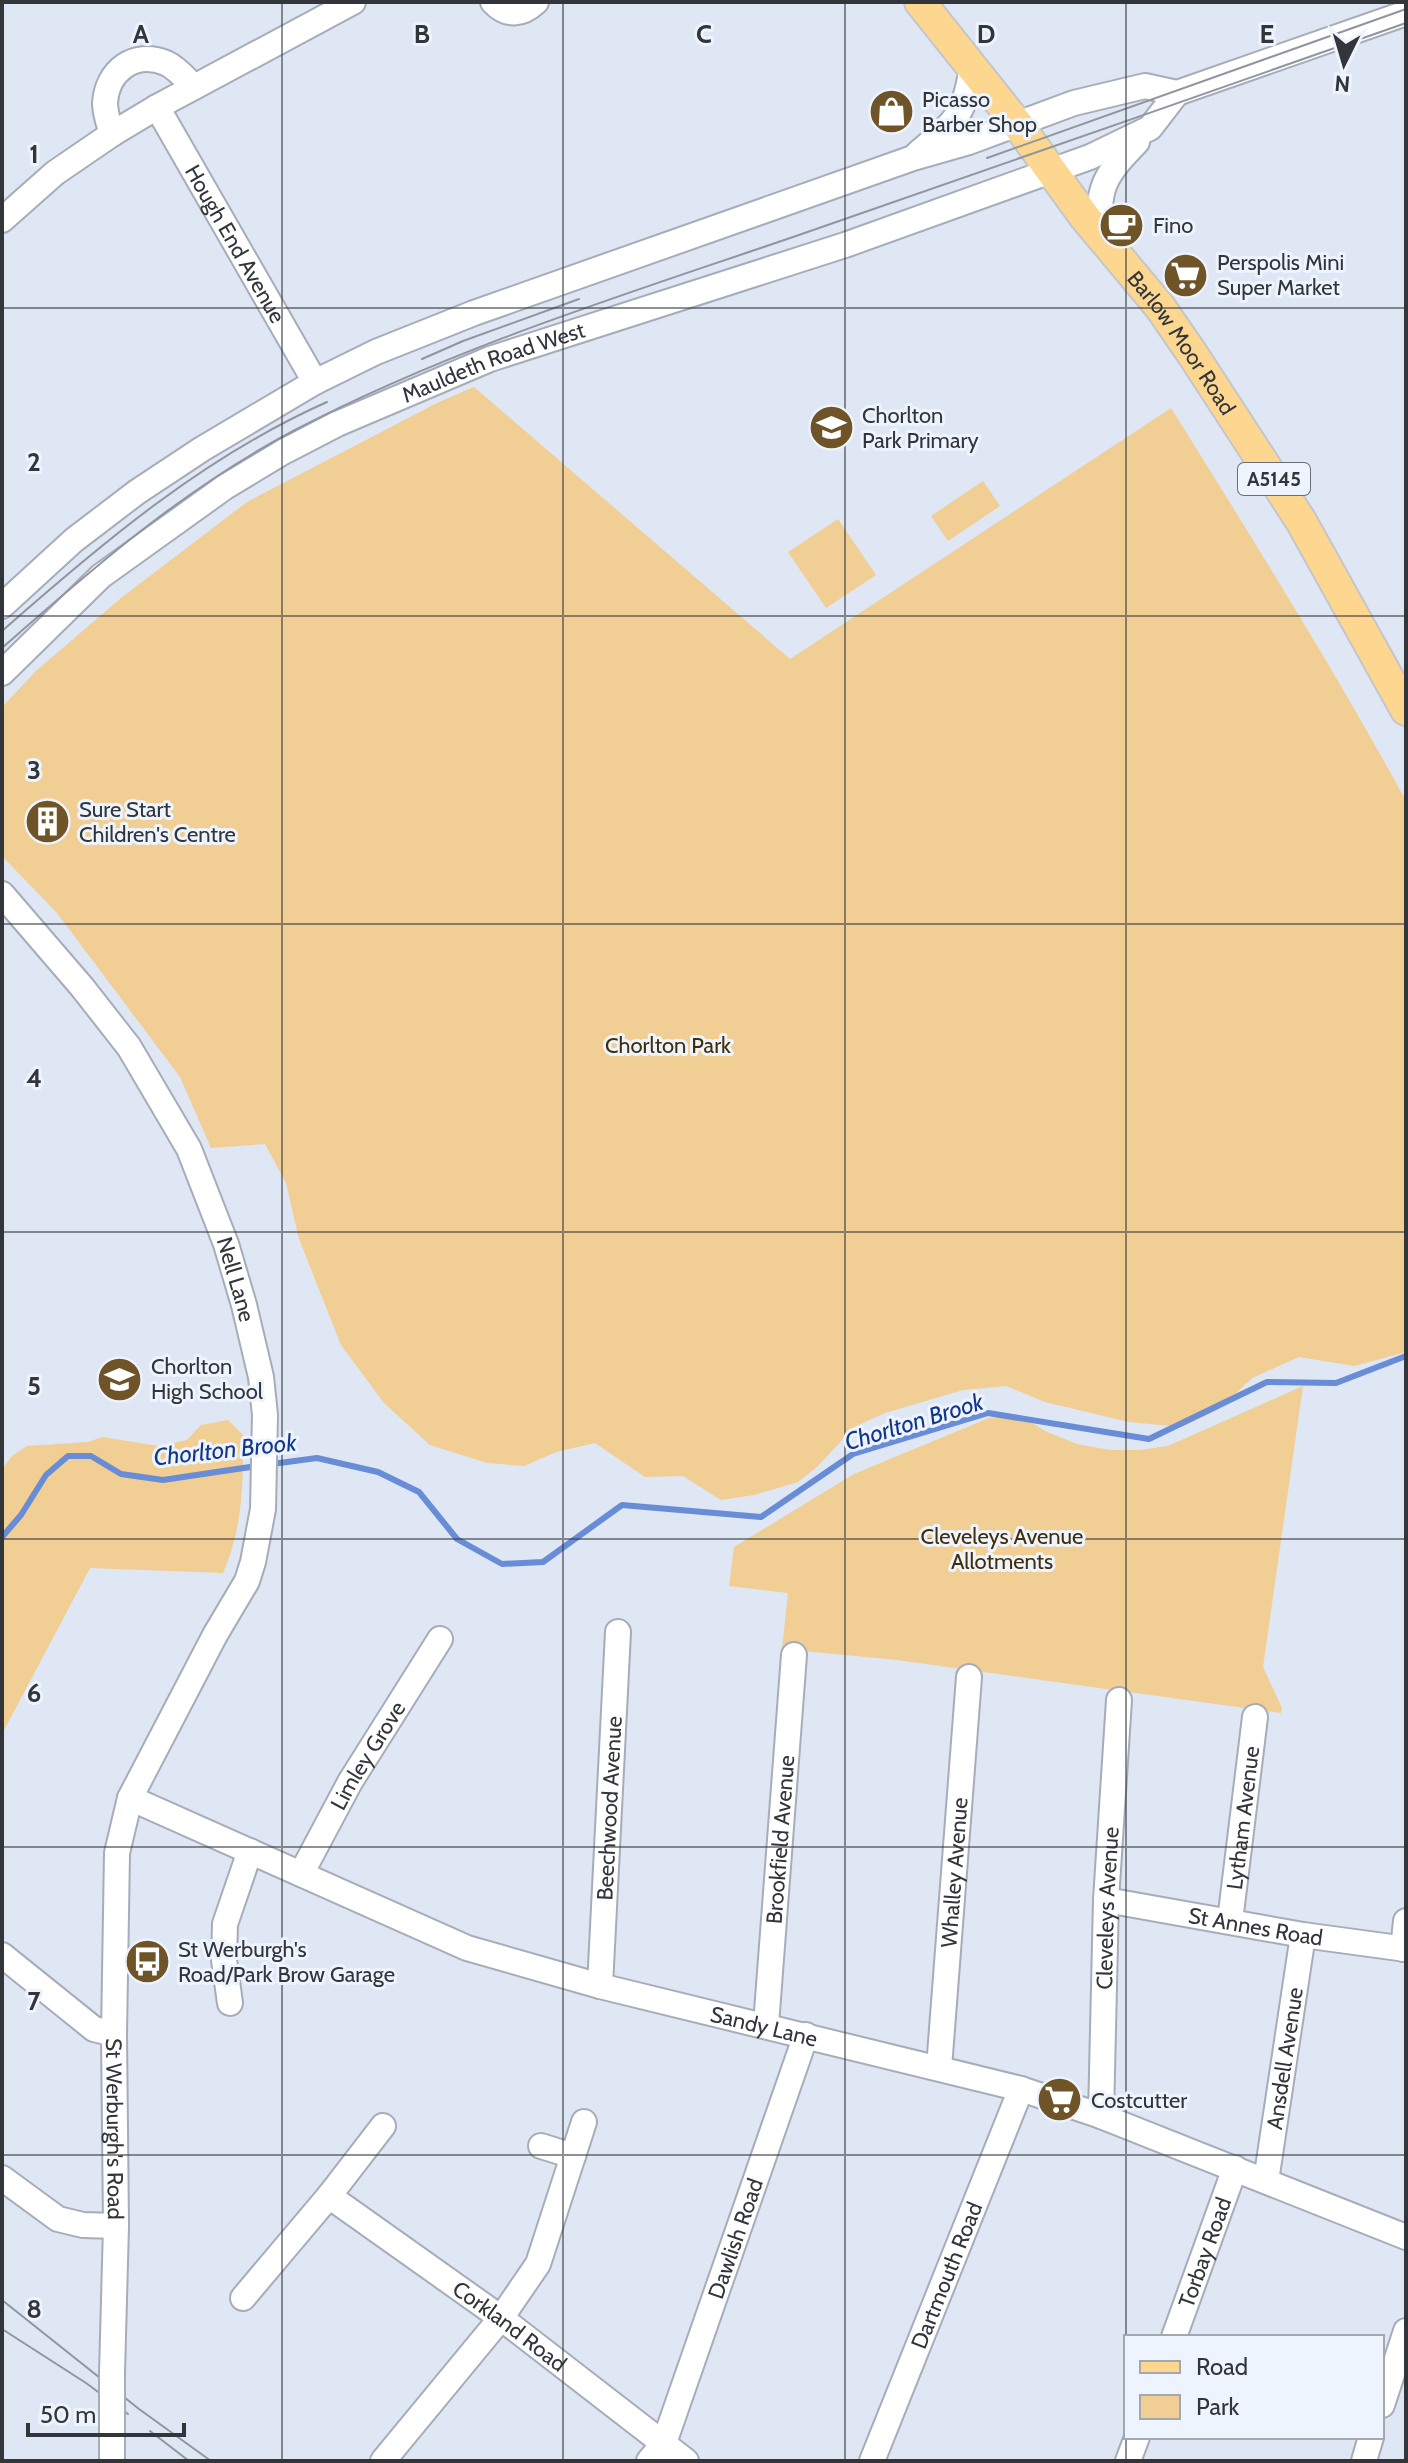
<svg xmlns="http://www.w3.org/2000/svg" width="1408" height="2463" viewBox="0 0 1408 2463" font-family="Cabin,sans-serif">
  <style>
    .green { fill: #f0ce94 }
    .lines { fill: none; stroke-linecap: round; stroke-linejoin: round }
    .stream { stroke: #688cd5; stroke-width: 6 }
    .minor-casing { stroke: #a6adb9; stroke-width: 28 }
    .major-casing { stroke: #c6c6c8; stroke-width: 34 }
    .minor { stroke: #fff; stroke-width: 24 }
    .major { stroke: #fdd78f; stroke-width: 30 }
    .tram { stroke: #90959f; stroke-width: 2 }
    .minor-bridge-casing { stroke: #a6adb9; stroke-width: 28; stroke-linecap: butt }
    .minor-bridge { stroke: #fff; stroke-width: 24 }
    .grid { fill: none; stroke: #32353a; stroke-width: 2; stroke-opacity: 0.55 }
    .labels { text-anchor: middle; stroke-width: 6; stroke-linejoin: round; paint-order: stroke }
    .shield { fill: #eef4fe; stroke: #6a6e75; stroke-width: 2 }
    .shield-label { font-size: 20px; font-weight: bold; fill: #32353a }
    .poi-label { font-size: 22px; fill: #32353a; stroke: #eef4fe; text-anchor: start }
    .street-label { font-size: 22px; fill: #32353a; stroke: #eef4fe }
    .park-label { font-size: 22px; fill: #422e08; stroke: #eef4fe }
    .water-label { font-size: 24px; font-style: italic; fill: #12368b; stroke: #eef4fe }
    .grid-label { font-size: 26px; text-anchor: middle; font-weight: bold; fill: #32353a; stroke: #eef4fe; stroke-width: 6; stroke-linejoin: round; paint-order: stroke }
  </style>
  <rect width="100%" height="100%" fill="#dfe6f4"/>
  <g class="green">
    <path d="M474 387 790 659 1171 408C1252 538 1333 667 1406 801V1352L1354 1366 1299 1357 1252 1378 1219 1409 1182 1427 1129 1422 1045 1402 1006 1386 963 1390 885 1413 854 1427 817 1467 798 1482 754 1495 721 1500 683 1476 645 1477 595 1443 556 1452 524 1466 487 1463 430 1445 384 1403 341 1345 299 1239 286 1183 265 1144 211 1148 180 1077 57 913 2 856V707L36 671 121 598 247 502 439 402Z"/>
    <path d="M983 481 1000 506 948 541 931 516Z"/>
    <path d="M838 519 876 575 826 608 788 552Z"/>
    <path d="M1303 1386 1263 1667 1282 1708 1281 1713 897 1660 782 1649 788 1593 729 1586 734 1547 854 1474 989 1418 1020 1415 1045 1431 1077 1444 1110 1450H1140L1168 1446Z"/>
    <path d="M228 1420 243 1435C243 1485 243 1526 223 1573L90 1568 2 1734V1469L12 1456 27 1446 88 1442 102 1437 159 1446 187 1440 201 1425Z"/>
  </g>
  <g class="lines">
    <g class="stream">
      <path d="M272 1464 317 1458 378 1472 419 1492 457 1539 502 1564 543 1562 622 1505 761 1517 853 1454 988 1413 1149 1439 1267 1382 1336 1383 1406 1356"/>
      <path d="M2 1537 21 1515 46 1475 68 1456H91L121 1474 163 1480 257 1466"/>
    </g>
    <defs>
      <g id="minor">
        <path d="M493 2C507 17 522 15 536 2"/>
        <path d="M157 107 353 2"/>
        <path d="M112 134C109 124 105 114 105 103 107 71 134 50 166 63 177 68 186 79 194 87"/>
        <path d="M917 154C954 122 965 117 972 66"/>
        <path id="s1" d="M2 220 55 173 112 134 157 107 315 382"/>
        <path d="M1101 237C1096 188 1104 176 1137 142"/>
        <path d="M2 606 74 540 137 492 202 449 315 382 376 352 474 313 913 158 969 142 1074 103 1145 86 1177 93 1406 13"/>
        <path id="s2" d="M2 673 101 576 225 487 283 452 337 424 490 359 845 245 1090 157 1150 128 1177 93"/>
        <path id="s3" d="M2 894 82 987 129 1047 189 1149 226 1244 244 1305 261 1377 265 1415 263 1509 253 1562 247 1581 215 1635 130 1798 117 1853 114 2034 116 2226 112 2373"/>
        <path id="s4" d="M130 1798 467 1948 600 1986 1021 2089 1101 2116 1406 2237"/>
        <path id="s5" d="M301 1874 350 1782 440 1639"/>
        <path id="s6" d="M1106 1900 1303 1935 1406 1949"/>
        <path id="s7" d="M1230 1921 1255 1717"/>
        <path d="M1403 1949 1406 1921"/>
        <path d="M2 1955 94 2029 114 2034"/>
        <path id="s8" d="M600 1986 618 1632"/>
        <path d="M230 2003 224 1960 225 1924 250 1851"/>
        <path id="s9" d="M766 2025 794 1655"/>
        <path id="s10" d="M939 2068 969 1677"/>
        <path id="s11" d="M1101 2116 1106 1900 1119 1700"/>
        <path d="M541 2146 573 2156"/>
        <path d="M2 2178 58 2219 83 2225 116 2226"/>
        <path id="s12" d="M1266 2181 1303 1935"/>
        <path d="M329 2196 383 2126"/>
        <path id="s13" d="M243 2298 329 2196 501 2318 686 2461"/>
        <path id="s14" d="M1174 2337 1235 2168"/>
        <path d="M1382 2405 1406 2331"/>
        <path d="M383 2461 501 2318 538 2264 584 2122"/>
        <path id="s15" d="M649 2461 664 2443 806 2035"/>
        <path id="s16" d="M872 2461 1021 2089"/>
        <path d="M1128 2461 1137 2437"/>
        <path d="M1364 2461 1371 2437"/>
      </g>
      <g id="major">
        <path id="s17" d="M920 2 1018 125 1084 216 1160 307 1193 355 1301 521 1406 710"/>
      </g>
    </defs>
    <use href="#minor" class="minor-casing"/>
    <use href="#major" class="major-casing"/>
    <use href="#minor" class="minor"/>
    <use href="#major" class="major"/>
    <g class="tram">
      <path d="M987 158 1406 9"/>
      <path d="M422 359 463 341 579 299"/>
      <path d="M2 631C102 543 205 456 327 402"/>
      <path d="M2 648C94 567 186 487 295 430 454 347 627 294 796 236 999 166 1203 94 1406 23"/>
      <path d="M2 2300 139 2409 211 2461"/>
      <path d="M2 2329 86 2383 128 2414"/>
      <path d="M150 2431 189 2461"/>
    </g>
    <defs>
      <path id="minor-bridge" d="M112 2461V2373"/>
    </defs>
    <use href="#minor-bridge" class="minor-bridge-casing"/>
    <use href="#minor-bridge" class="minor-bridge"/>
  </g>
  <path class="grid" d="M282 2V2461M563 2V2461M845 2V2461M1126 2V2337M2 308H1406M2 616H1406M2 924H1406M2 1232H1406M2 1539H1406M2 1847H1406M2 2155H1406M1126 2437V2461"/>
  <defs>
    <symbol id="shop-disc" viewBox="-11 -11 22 22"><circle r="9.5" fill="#6e5426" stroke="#eef4fe"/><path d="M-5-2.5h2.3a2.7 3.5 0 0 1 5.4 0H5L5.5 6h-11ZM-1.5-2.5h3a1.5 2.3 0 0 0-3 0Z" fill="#fff"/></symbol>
    <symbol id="cafe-disc" viewBox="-11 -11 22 22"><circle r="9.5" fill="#6e5426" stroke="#eef4fe"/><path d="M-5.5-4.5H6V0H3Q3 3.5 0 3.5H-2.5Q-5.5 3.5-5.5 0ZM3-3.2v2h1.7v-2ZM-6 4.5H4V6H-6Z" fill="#fff"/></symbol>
    <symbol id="supermarket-disc" viewBox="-11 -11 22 22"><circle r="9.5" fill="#6e5426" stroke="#eef4fe"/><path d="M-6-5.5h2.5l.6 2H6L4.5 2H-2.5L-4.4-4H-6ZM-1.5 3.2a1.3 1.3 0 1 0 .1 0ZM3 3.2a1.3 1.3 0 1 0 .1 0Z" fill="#fff"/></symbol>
    <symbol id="school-disc" viewBox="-11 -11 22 22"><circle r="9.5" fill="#6e5426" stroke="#eef4fe"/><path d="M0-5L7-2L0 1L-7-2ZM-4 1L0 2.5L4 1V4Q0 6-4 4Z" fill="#fff"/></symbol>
    <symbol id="building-disc" viewBox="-11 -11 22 22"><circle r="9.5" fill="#6e5426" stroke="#eef4fe"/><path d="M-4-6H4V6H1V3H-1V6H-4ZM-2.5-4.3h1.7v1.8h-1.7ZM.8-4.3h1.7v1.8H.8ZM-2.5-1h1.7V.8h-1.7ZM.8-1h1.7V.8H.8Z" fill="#fff"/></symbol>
    <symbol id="bus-disc" viewBox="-11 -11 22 22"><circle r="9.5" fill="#6e5426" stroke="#eef4fe"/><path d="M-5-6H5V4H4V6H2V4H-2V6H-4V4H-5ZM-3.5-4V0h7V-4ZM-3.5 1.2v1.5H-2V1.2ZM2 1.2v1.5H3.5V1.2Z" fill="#fff"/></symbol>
  </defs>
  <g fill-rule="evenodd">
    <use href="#shop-disc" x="866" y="86" width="51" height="51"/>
    <use href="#cafe-disc" x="1096" y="200" width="51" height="51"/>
    <use href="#supermarket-disc" x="1160" y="250" width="51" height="51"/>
    <use href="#school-disc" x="806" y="402" width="51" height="51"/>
    <use href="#building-disc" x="22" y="796" width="51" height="51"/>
    <use href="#school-disc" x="94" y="1354" width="51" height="51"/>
    <use href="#bus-disc" x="122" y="1936" width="51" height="51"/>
    <use href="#supermarket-disc" x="1034" y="2074" width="51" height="51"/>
  </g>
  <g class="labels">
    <rect class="shield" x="1238" y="463" width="72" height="32" rx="6"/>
    <g class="shield-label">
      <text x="1274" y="486">A5145</text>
    </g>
    <g class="poi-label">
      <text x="922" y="107">Picasso<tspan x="922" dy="25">Barber Shop</tspan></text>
      <text x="1153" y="233">Fino</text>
      <text x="1217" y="270">Perspolis Mini<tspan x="1217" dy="25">Super Market</tspan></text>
      <text x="862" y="423">Chorlton<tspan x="862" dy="25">Park Primary</tspan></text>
      <text x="79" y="817">Sure Start<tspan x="79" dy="25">Children's Centre</tspan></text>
      <text x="151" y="1374">Chorlton<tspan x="151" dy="25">High School</tspan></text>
      <text x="178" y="1957">St Werburgh's<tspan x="178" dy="25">Road/Park Brow Garage</tspan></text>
      <text x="1091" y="2108">Costcutter</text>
    </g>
    <g class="street-label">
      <text dy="8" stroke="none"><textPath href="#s1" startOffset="350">Hough End Avenue</textPath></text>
      <text dy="8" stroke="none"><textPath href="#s17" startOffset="430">Barlow Moor Road</textPath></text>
      <text dy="8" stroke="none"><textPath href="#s2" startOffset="588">Mauldeth Road West</textPath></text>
      <text dy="8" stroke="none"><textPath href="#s3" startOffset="456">Nell Lane</textPath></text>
      <text dy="8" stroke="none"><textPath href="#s5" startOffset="136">Limley Grove</textPath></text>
      <text dy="8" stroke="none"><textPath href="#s8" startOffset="178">Beechwood Avenue</textPath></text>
      <text dy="8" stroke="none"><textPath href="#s7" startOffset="104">Lytham Avenue</textPath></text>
      <text dy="8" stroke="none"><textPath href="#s9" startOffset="186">Brookfield Avenue</textPath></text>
      <text dy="8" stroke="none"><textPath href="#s10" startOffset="196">Whalley Avenue</textPath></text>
      <text dy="8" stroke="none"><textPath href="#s11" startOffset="208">Cleveleys Avenue</textPath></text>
      <text dy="8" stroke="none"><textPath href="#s6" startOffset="152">St Annes Road</textPath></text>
      <text dy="8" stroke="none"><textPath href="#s4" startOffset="676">Sandy Lane</textPath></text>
      <text dy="8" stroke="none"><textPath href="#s12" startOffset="124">Ansdell Avenue</textPath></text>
      <text dy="8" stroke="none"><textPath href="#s3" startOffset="1342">St Werburgh's Road</textPath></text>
      <text dy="8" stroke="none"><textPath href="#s15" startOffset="240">Dawlish Road</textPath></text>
      <text dy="8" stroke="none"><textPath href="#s14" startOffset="90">Torbay Road</textPath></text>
      <text dy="8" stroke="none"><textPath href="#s16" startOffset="200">Dartmouth Road</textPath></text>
      <text dy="8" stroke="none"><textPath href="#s13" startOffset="356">Corkland Road</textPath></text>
    </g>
    <g class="park-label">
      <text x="668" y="1053">Chorlton Park</text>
      <text x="1002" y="1544">Cleveleys Avenue<tspan x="1002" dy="25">Allotments</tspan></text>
    </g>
    <g class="water-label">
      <text transform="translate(914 1422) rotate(-17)" y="8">Chorlton Brook</text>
      <text transform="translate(225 1450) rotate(-6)" y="8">Chorlton Brook</text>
    </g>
  </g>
  <g class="grid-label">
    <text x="141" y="43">A</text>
    <text x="422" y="43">B</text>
    <text x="704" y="43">C</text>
    <text x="986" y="43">D</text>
    <text x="1267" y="43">E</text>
    <text x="34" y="163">1</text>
    <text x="34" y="471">2</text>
    <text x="34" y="779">3</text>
    <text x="34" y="1087">4</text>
    <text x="34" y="1395">5</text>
    <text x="34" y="1702">6</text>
    <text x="34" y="2010">7</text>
    <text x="34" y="2318">8</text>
  </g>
  <rect width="1408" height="2463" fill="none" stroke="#32353a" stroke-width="8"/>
  <rect x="1124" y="2335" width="260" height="104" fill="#eef4fe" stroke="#a3a8b0" stroke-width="2"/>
  <rect x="1140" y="2361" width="40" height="12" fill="#fdd78f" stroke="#a3a8b0" stroke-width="2"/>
  <text x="1196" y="2375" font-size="24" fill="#32353a">Road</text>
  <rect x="1140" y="2395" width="40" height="24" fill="#f0ce94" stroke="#a3a8b0" stroke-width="2"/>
  <text x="1196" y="2415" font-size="24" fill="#32353a">Park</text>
  <g transform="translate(1344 64) rotate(185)" stroke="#eef4fe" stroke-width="6" paint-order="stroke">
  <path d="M0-6L14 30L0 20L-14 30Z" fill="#32353a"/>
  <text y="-12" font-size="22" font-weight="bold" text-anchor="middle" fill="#32353a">N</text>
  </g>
  <path d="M28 2423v12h156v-12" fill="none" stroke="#32353a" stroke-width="4"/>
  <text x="40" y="2423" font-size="24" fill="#32353a" stroke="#eef4fe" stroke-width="6" paint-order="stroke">50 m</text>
</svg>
